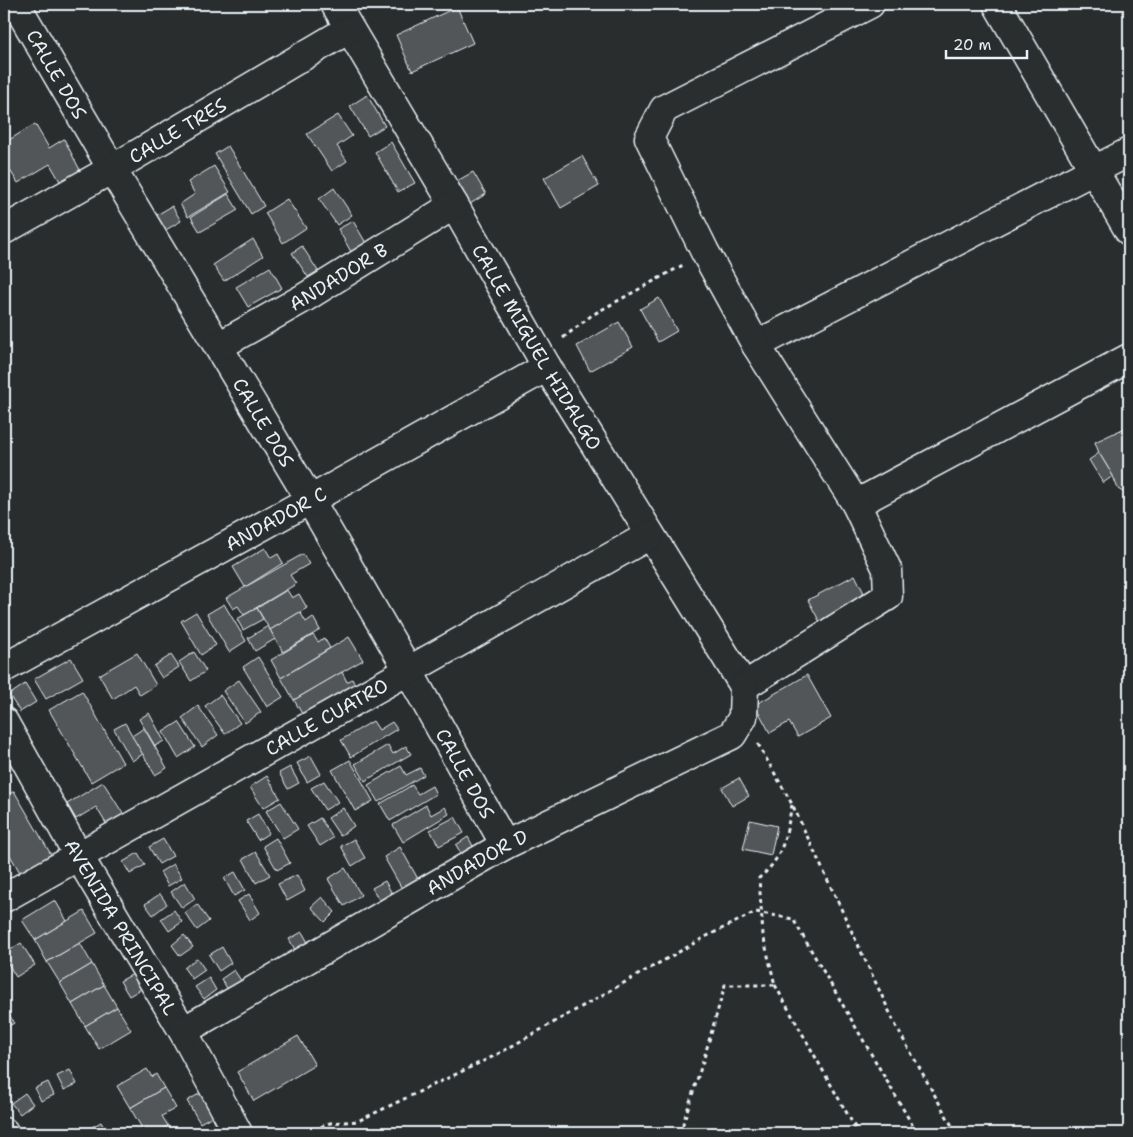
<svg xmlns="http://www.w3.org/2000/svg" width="1133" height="1137" viewBox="0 0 1133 1137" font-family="'Shantell Sans',sans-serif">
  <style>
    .building { fill: #535759; stroke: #e8f1f8 }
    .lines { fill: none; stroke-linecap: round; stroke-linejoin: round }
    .minor-casing { stroke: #e8f1f8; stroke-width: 31 }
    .path { stroke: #e8f1f8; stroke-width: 3; stroke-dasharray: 4 4; stroke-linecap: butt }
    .minor { stroke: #2a2d2e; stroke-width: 28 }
    .labels { text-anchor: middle; stroke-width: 5; stroke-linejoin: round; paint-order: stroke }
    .street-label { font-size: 19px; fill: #e8f1f8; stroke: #2a2d2e }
  </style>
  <rect width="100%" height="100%" fill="#2a2d2e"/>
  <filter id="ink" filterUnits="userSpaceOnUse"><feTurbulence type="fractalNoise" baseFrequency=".02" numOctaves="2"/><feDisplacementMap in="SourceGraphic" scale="10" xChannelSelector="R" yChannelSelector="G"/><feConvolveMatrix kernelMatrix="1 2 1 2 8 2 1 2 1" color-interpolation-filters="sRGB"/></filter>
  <g filter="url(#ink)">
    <g class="building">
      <path d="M457 7 473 43 412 71 396 35Z"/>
      <path d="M367 95 385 126 368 136 350 106Z"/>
      <path d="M338 115 352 136 337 146 347 161 332 171 307 134Z"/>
      <path d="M35 124 49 148 64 139 81 172 61 183 50 164 18 183 4 161V143Z"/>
      <path d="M391 142 415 183 398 192 375 152Z"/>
      <path d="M228 146 264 206 251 214 215 154Z"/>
      <path d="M582 156 599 186 561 208 544 178Z"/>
      <path d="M214 166 230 192 188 217 180 204 195 194 188 182Z"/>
      <path d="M473 172 486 194 470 204 457 181Z"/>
      <path d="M334 188 352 215 337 225 319 199Z"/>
      <path d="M228 194 238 210 200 232 191 217Z"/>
      <path d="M287 199 306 228 283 243 265 213Z"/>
      <path d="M172 206 181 221 164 231 155 216Z"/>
      <path d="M353 221 369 248 354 257 338 229Z"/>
      <path d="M253 239 263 256 224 281 213 265Z"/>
      <path d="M302 246 318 271 308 277 292 253Z"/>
      <path d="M270 267 282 288 248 307 236 287Z"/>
      <path d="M659 298 677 331 658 342 640 309Z"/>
      <path d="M619 322 633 347 590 371 577 346Z"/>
      <path d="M1129 426V496L1118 489 1113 476 1099 453 1095 442Z"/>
      <path d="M1099 453 1113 476 1103 483 1089 460Z"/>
      <path d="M265 548 271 558 278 554 283 563 245 587 233 567Z"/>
      <path d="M303 554 309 564 290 575 296 584 244 615 238 606 233 609 226 598Z"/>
      <path d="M855 575 869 603 823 628 808 600Z"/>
      <path d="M287 590 292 598 299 594 307 608 270 630 257 608Z"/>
      <path d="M224 604 246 641 229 652 207 614Z"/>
      <path d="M257 608 263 619 243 630 237 619Z"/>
      <path d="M196 612 216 645 201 655 181 621Z"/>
      <path d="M300 612 306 622 313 617 320 630 283 652 270 630Z"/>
      <path d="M268 626 275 639 255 651 248 638Z"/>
      <path d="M313 635 318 642 324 638 330 648 281 678 271 660Z"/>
      <path d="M349 637 363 660 294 700 281 678Z"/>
      <path d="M194 652 206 671 191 681 179 662Z"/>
      <path d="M137 653 156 685 140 695 134 685 113 699 99 675Z"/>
      <path d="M171 655 179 667 162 678 154 666Z"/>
      <path d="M258 657 283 697 267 707 243 667Z"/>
      <path d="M71 658 83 678 46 699 34 679Z"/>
      <path d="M342 672 347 682 352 679 360 694 308 724 294 700Z"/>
      <path d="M807 675 831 718 798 737 789 722 770 733 755 705Z"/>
      <path d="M239 680 261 712 245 723 223 691Z"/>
      <path d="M25 684 36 702 20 712 9 695Z"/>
      <path d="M82 691 123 763 91 782 49 710Z"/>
      <path d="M220 695 240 723 225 734 205 706Z"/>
      <path d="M198 706 218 735 202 747 182 718Z"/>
      <path d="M149 713 164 741 155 746 139 719Z"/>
      <path d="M373 721 379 730 392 722 397 729 351 757 341 740Z"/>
      <path d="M179 722 195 747 178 758 163 732Z"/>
      <path d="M125 723 143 754 132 761 114 729Z"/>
      <path d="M144 728 167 768 155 775 132 736Z"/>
      <path d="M388 745 393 754 406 746 411 754 365 781 355 764Z"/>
      <path d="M311 756 321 774 307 782 297 763Z"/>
      <path d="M350 760 373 801 355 811 332 770Z"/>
      <path d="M401 766 406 775 420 768 424 775 378 802 368 785Z"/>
      <path d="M290 767 299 783 288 789 279 773Z"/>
      <path d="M267 776 280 798 263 808 250 787Z"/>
      <path d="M739 778 749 796 732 806 722 788Z"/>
      <path d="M324 781 338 802 325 810 311 788Z"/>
      <path d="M103 782 127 820 110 830 96 807 76 819 67 804Z"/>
      <path d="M412 785 418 794 432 786 436 794 390 821 380 804Z"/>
      <path d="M14 791 56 863 25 881 4 845V797Z"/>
      <path d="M281 802 298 829 283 838 266 811Z"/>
      <path d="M426 805 431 815 445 807 449 814 403 842 393 825Z"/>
      <path d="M343 808 354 826 340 836 328 818Z"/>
      <path d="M258 814 269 833 258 840 246 821Z"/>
      <path d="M455 817 464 833 439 846 430 830Z"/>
      <path d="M320 818 333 838 320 846 307 826Z"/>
      <path d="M750 820 777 826 771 855 743 849Z"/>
      <path d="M468 837 479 857 467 864 456 845Z"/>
      <path d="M276 838 290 863 277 870 263 846Z"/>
      <path d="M163 839 173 856 159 864 149 847Z"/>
      <path d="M354 839 365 858 352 866 341 846Z"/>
      <path d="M400 847 422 886 406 896 384 857Z"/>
      <path d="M256 852 270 875 256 883 243 859Z"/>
      <path d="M138 853 145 865 130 874 123 862Z"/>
      <path d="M173 864 182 878 168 886 160 872Z"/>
      <path d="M345 868 361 895 344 906 328 879Z"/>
      <path d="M235 872 245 890 234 896 224 878Z"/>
      <path d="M297 875 305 891 287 901 278 884Z"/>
      <path d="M385 881 396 901 384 908 372 888Z"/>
      <path d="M185 882 195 899 182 908 171 892Z"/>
      <path d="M160 894 167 904 153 915 145 904Z"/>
      <path d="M249 894 260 913 250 920 238 901Z"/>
      <path d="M322 897 335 912 325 922 311 907Z"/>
      <path d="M55 900 67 921 35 940 22 920Z"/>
      <path d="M197 904 209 921 197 930 185 913Z"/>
      <path d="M174 910 182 922 169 931 161 919Z"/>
      <path d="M84 911 97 933 47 962 35 940Z"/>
      <path d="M302 932 313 951 300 959 289 939Z"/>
      <path d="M184 935 193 947 180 956 172 945Z"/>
      <path d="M21 943 35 965 16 977 4 957V954Z"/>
      <path d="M80 943 92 964 60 983 47 962Z"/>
      <path d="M222 947 231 963 219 971 209 955Z"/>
      <path d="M197 958 205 970 192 979 184 968Z"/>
      <path d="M92 964 104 985 72 1004 60 983Z"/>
      <path d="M234 970 246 988 233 997 221 979Z"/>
      <path d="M135 973 143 988 129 996 120 981Z"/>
      <path d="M209 978 216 990 204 999 195 987Z"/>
      <path d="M104 985 117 1007 85 1026 72 1004Z"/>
      <path d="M4 1005 14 1023 4 1029Z"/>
      <path d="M117 1007 131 1030 99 1049 85 1026Z"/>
      <path d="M298 1036 315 1065 254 1101 237 1072Z"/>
      <path d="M147 1069 152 1077 156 1074 164 1088 130 1108 117 1086Z"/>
      <path d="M70 1070 77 1084 64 1090 57 1076Z"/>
      <path d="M48 1082 54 1095 41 1101 35 1088Z"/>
      <path d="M164 1088 176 1108 162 1116 168 1126 154 1133H145L130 1108Z"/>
      <path d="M204 1091 218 1113 200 1123 187 1101Z"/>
      <path d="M25 1093 33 1104 20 1114 11 1103Z"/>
      <path d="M101 1122 107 1133H81Z"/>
    </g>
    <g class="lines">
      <defs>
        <g id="minor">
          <path id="s1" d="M16 4 112 169 310 500 408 670 505 845"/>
          <path id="s2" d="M335 4 454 205 547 367 744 686"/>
          <path d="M997 4 1129 231"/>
          <path id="s3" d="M4 230 112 169 349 29"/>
          <path d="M756 345 1129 152"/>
          <path id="s4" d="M219 346 304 298 454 205"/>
          <path d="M856 504 1129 358"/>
          <path id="s5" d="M4 668 310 500 547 367"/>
          <path d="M744 686 888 596 887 569 856 504 756 345 705 252 649 138 664 109 870 4"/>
          <path id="s6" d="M4 722 78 855 183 1031 238 1133"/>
          <path id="s7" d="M4 898 650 535"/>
          <path id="s8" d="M183 1031 505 845 732 735 743 717 744 686"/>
          <path d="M4 1132V1133"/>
        </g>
      </defs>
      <use href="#minor" class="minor-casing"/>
      <g class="path">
        <path d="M563 338 592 315 683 265"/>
        <path d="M758 744 792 804 897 1028 956 1133"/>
        <path d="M775 985 858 1133"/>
        <path d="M306 1133 330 1123 358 1121 496 1055 707 936 756 912 793 919 917 1133"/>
        <path d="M680 1133 704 1058 725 985H775L763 935 759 878C784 858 786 834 792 805"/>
      </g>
      <use href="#minor" class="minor"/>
    </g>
  </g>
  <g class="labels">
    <g class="street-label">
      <text dy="7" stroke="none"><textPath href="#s1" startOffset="81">CALLE DOS</textPath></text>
      <text dy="7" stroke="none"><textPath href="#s3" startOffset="200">CALLE TRES</textPath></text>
      <text dy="7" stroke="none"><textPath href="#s4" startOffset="138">ANDADOR B</textPath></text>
      <text dy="7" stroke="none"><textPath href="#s2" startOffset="398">CALLE MIGUEL HIDALGO</textPath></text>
      <text dy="7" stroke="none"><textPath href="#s1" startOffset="486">CALLE DOS</textPath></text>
      <text dy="7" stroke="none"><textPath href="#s5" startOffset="310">ANDADOR C</textPath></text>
      <text dy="7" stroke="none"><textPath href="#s7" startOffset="370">CALLE CUATRO</textPath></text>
      <text dy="7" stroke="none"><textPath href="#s1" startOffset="891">CALLE DOS</textPath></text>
      <text dy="7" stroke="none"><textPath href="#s8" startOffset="339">ANDADOR D</textPath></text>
      <text dy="7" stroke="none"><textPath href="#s6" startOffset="236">AVENIDA PRINCIPAL</textPath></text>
    </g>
  </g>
  <rect width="1133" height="1137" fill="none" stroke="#2a2d2e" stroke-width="20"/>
  <rect x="10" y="10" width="1113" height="1117" fill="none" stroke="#e8f1f8" stroke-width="2" filter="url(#ink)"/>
  <path d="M946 50v8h81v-8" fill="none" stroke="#e8f1f8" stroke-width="2.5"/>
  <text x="953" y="50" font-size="15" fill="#e8f1f8" stroke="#2a2d2e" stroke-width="4" paint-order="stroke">20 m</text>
</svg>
